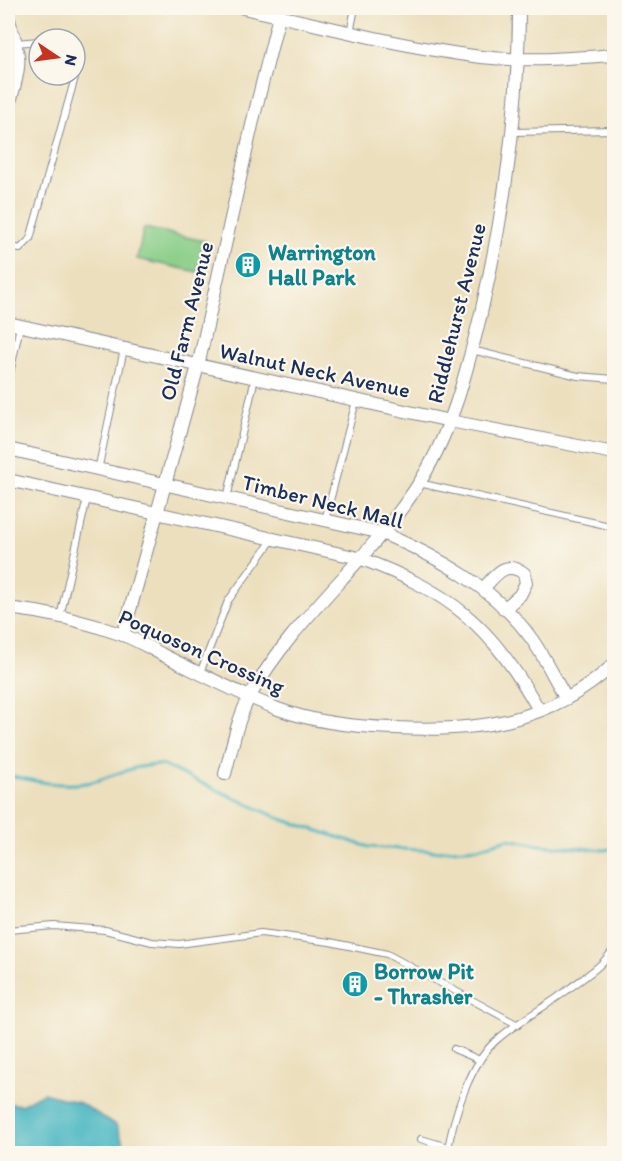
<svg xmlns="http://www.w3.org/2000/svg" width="622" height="1161" viewBox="0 0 622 1161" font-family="Itim,sans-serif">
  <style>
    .green { fill: #88cd87; stroke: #527e72; stroke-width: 1.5 }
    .water { fill: #47b6c1; stroke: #317290; stroke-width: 1.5 }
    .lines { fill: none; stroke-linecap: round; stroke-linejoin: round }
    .stream { stroke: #47b6c1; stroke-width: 3 }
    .lane-casing { stroke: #84878e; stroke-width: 8 }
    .street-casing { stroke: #84878e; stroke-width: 14 }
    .lane { stroke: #fff; stroke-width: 6 }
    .street { stroke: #fff; stroke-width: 12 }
    .labels { text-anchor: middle; stroke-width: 4.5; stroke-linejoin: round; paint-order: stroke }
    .culture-label { font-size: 22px; font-weight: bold; fill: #0d838f; stroke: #fbf7ec; text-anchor: start }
    .street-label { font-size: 22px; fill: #1b2f5e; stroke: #fbf7ec }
  </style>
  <rect width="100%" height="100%" fill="#fbf7ec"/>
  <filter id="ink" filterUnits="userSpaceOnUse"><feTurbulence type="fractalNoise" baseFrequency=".0167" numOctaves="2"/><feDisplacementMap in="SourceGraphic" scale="12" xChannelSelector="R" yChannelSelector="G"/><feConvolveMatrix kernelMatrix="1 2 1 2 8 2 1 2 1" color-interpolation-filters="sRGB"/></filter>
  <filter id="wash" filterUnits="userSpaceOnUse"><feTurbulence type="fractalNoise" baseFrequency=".008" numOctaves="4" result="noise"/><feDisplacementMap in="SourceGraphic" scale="24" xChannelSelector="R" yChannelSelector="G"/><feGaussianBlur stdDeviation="1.35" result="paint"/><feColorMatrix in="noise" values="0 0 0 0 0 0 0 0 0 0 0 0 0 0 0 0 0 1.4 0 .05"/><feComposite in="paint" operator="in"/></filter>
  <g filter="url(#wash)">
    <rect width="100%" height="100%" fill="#ecdfbd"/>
    <path class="green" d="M144 228 205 241 198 272 137 259Z"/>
    <path class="water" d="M43 1093 80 1103 116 1125 128 1153H8V1103L21 1105Z"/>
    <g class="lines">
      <path class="stream" d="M8 775C34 781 68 789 95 781 119 774 136 764 162 765L281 819 369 847 436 851 478 848 508 839 539 845 605 850 614 848"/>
    </g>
  </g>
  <g filter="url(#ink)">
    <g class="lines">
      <defs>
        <g id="lane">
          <path d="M350 33 355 8"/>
          <path d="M16 43 39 41"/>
          <path d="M513 132 614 130"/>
          <path d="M8 246 20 249 30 239 79 63V56L75 51"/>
          <path d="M472 350 578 376 614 379"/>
          <path d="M8 383 20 326"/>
          <path d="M98 470 124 349"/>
          <path d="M419 483 614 527"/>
          <path d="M227 498 255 378"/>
          <path d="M325 520 356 401"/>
          <path d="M60 617 87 498"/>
          <path d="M200 673 228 601 273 539"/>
          <path d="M8 930 54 926 105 930 152 942 179 944 261 933 330 942 387 954 518 1025"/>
          <path d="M454 1049 480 1060"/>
          <path d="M421 1139 448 1147"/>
          <path d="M447 1154C453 1118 470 1061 499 1038 521 1019 548 1006 570 988 586 976 604 965 614 948"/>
        </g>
        <g id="street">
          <path d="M243 8C322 25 401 47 481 57 525 62 570 58 614 55"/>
          <path d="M8 17 16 43"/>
          <path d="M8 35C28 54 14 86 8 109"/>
          <path d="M8 323 450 421 614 453"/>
          <path d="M8 449 382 533C438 557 494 587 531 638 544 656 554 678 566 698"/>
          <path d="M8 480 359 558C452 593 490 624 539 710"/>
          <path d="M483 589C496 575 504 560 524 573L526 583 520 595 504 609"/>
          <path d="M8 608C45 612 87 622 123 635 137 640 150 648 163 655 201 674 239 694 278 709 316 723 355 727 394 728 476 732 552 723 614 664"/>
          <path d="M123 635 198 366 254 116 281 8"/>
          <path d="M225 774C232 748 237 719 250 696 294 618 365 564 414 491 450 438 466 375 481 313 504 213 519 111 519 8"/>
        </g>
      </defs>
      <use href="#lane" class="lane-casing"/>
      <use href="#street" class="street-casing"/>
      <use href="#lane" class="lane"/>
      <use href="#street" class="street"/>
    </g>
  </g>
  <defs>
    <symbol id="building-disc" viewBox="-11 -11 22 22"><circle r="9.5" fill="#0f9aa8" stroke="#fbf7ec"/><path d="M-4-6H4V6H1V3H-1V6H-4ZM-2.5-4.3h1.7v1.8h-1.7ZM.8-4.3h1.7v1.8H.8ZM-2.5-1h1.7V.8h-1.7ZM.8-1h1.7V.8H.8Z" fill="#fff"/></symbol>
  </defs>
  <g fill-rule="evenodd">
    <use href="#building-disc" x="233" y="250" width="30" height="30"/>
    <use href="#building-disc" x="340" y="969" width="30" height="30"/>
  </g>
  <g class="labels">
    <g class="culture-label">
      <text x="268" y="260">Warrington<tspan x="268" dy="25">Hall Park</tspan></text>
      <text x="374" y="979">Borrow Pit<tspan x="374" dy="25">- Thrasher</tspan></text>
    </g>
    <g class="street-label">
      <text transform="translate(456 313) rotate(-76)" y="8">Riddlehurst Avenue</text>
      <text transform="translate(186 321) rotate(-76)" y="8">Old Farm Avenue</text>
      <text transform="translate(315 370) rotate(12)" y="8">Walnut Neck Avenue</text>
      <text transform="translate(323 501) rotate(14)" y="8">Timber Neck Mall</text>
      <text transform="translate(202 651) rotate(24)" y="8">Poquoson Crossing</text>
    </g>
  </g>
  <rect width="622" height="1161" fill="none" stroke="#fbf7ec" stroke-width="30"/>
  <g transform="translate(57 57) rotate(103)"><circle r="28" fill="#fbf7ec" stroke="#a1a7b3" stroke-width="1.5"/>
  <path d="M0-4.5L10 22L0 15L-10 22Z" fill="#c8321e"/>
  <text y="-9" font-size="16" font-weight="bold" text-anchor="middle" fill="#1b2f5e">N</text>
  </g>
</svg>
